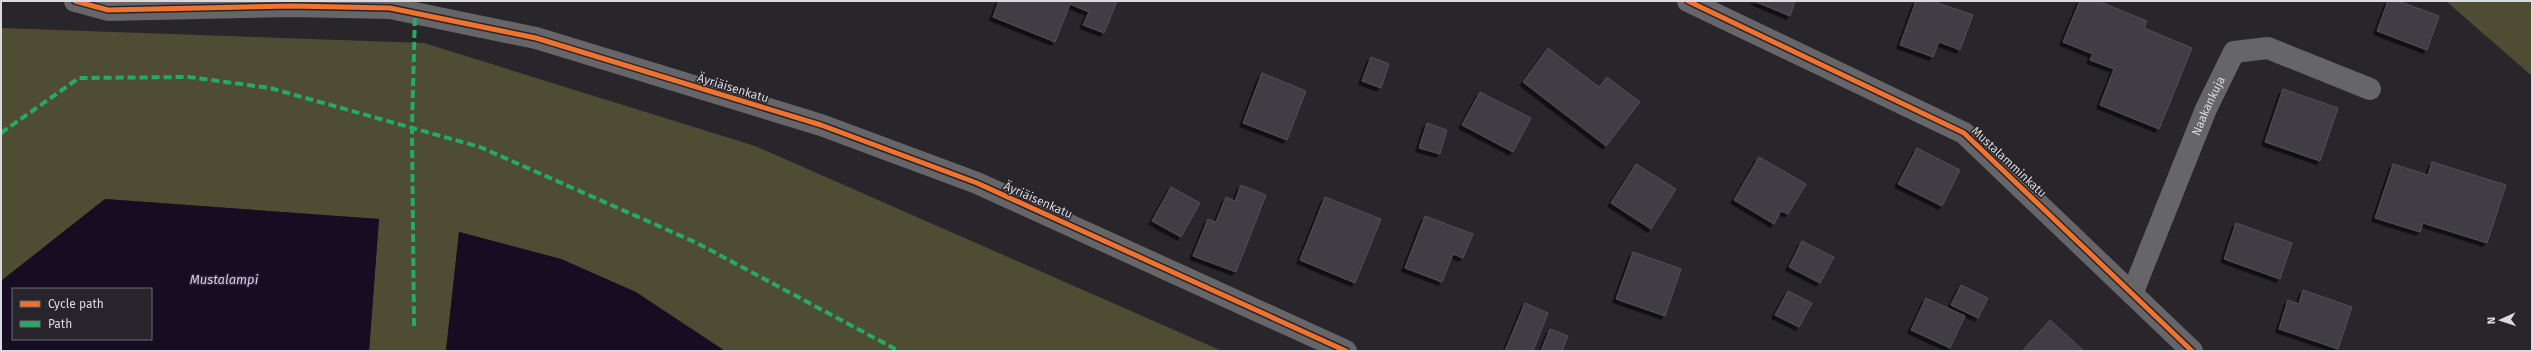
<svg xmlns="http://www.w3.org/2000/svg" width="2533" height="352" viewBox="0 0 2533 352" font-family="'Fira Sans',sans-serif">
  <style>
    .forest { fill: #4e4d34 }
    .water { fill: #170d23; fill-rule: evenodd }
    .building { fill: #413e45; stroke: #525054; filter: url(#shadow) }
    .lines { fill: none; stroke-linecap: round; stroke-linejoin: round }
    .minor { stroke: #666568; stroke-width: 22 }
    .quiet { stroke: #26ab63; stroke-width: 4; stroke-dasharray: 8 4; stroke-linecap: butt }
    .cycleway-casing { stroke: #27252b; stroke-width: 8 }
    .cycleway { stroke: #ef722f; stroke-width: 5 }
    .labels { text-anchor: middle; stroke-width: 3; stroke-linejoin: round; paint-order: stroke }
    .street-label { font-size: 12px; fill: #dbdade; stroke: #27252b }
    .water-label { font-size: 13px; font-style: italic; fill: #ddc8fe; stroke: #27252b }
  </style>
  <defs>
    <filter id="shadow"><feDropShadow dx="-3.5" dy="3.5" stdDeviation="0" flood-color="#0009"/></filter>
  </defs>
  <rect width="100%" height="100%" fill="#28262a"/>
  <g class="forest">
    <path d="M2446 1H2532V76Z"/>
    <path d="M1 28 424 43 755 146 1222 351H725L635 292 561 259 459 232 446 351H369L379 219 105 199 1 281Z"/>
  </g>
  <g class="water">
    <path d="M105 199 379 219 369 351H1V281ZM13 289H151V339H13Z"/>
    <path d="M459 232 561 259 636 292 725 351H446Z"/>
  </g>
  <g class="building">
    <path d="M999 1H1117L1104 33 1083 25 1089 12 1070 4 1055 42 993 17Z"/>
    <path d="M1754 1H1795L1790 16Z"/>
    <path d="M1916 1H1932L1973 15 1960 50 1939 42 1933 57 1900 45Z"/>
    <path d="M2080 1H2098L2147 21 2144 28 2192 48 2159 129 2100 105 2114 69 2090 60 2093 54 2063 42Z"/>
    <path d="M2388 1H2398L2439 16 2427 50 2377 31Z"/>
    <path d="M1548 48 1599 87 1607 77 1640 102 1606 146 1523 82Z"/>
    <path d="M1371 57 1389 64 1381 88 1362 81Z"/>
    <path d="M1262 73 1306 91 1287 140 1243 123Z"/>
    <path d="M2283 89 2338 108 2320 161 2265 142Z"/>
    <path d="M1480 92 1531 118 1513 152 1462 125Z"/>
    <path d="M1427 123 1447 130 1440 154 1419 148Z"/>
    <path d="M1917 148 1960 170 1942 206 1898 184Z"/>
    <path d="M1759 157 1806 184 1788 214 1781 211 1774 224 1734 200Z"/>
    <path d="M2432 162 2506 185 2487 243 2423 223 2420 232 2375 218 2393 164 2428 175Z"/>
    <path d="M1636 164 1676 189 1651 229 1611 203Z"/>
    <path d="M1241 185 1266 195 1236 272 1193 256 1208 219 1216 222 1226 197 1235 201Z"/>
    <path d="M1171 187 1200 203 1181 237 1152 221Z"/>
    <path d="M1325 197 1381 219 1355 283 1300 260Z"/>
    <path d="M1425 216 1473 234 1463 258 1453 254 1442 282 1405 268Z"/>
    <path d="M2236 223 2292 243 2280 279 2224 259Z"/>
    <path d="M1802 241 1834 257 1820 283 1789 267Z"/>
    <path d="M1633 252 1681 269 1665 316 1616 299Z"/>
    <path d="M1961 285 1988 298 1978 318 1951 305Z"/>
    <path d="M2303 290 2352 307 2338 349 2279 329 2288 300 2299 304Z"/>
    <path d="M1788 291 1812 303 1799 327 1775 315Z"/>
    <path d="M1926 298 1965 316 1950 348 1911 330Z"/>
    <path d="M1525 303 1548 313 1533 351H1505Z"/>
    <path d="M2050 320 2084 351H2022Z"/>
    <path d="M1550 329 1568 336 1562 351H1541Z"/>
  </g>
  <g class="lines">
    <g class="minor">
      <path d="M75 1 108 10 292 6 390 8 536 38 821 125 977 183 1346 351"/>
      <path d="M1688 1 1964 133 2192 351"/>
      <path id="s1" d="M2132 294 2206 109 2234 52 2268 48 2370 89"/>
    </g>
    <g class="quiet">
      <path d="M1 133 79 78 189 77 270 88 480 147 697 243 899 351"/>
      <path d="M414 326 412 128 415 13"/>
    </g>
    <defs>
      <g id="cycleway">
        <path d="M75 1 108 10 292 6 390 8 536 38 821 125 977 183 1346 351"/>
        <path d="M1688 1 1964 133 2192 351"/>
      </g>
    </defs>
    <use href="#cycleway" class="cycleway-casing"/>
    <use href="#cycleway" class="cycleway"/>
  </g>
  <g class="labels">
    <g class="street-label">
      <text transform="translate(733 88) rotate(17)" y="4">Äyriäisenkatu</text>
      <text dy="4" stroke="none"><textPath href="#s1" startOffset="203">Naakankuja</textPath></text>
      <text transform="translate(2009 162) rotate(43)" y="4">Mustalamminkatu</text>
      <text transform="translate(1038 200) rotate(24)" y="4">Äyriäisenkatu</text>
    </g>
    <g class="water-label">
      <text x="224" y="284">Mustalampi</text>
    </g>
  </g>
  <rect width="2533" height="352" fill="none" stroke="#dbdade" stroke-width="4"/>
  <rect x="12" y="288" width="140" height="52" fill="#27252b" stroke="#6f6d73"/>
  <rect x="20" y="301" width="20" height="6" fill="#ef722f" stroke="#6f6d73"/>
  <text x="48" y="308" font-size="12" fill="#dbdade">Cycle path</text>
  <rect x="20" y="321" width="20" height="6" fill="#26ab63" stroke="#6f6d73"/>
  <text x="48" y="328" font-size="12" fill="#dbdade">Path</text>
  <g transform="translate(2501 320) rotate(267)" stroke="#27252b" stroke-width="3" paint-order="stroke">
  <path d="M0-3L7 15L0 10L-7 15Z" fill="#dbdade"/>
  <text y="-6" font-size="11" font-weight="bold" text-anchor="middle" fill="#dbdade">N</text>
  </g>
</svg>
